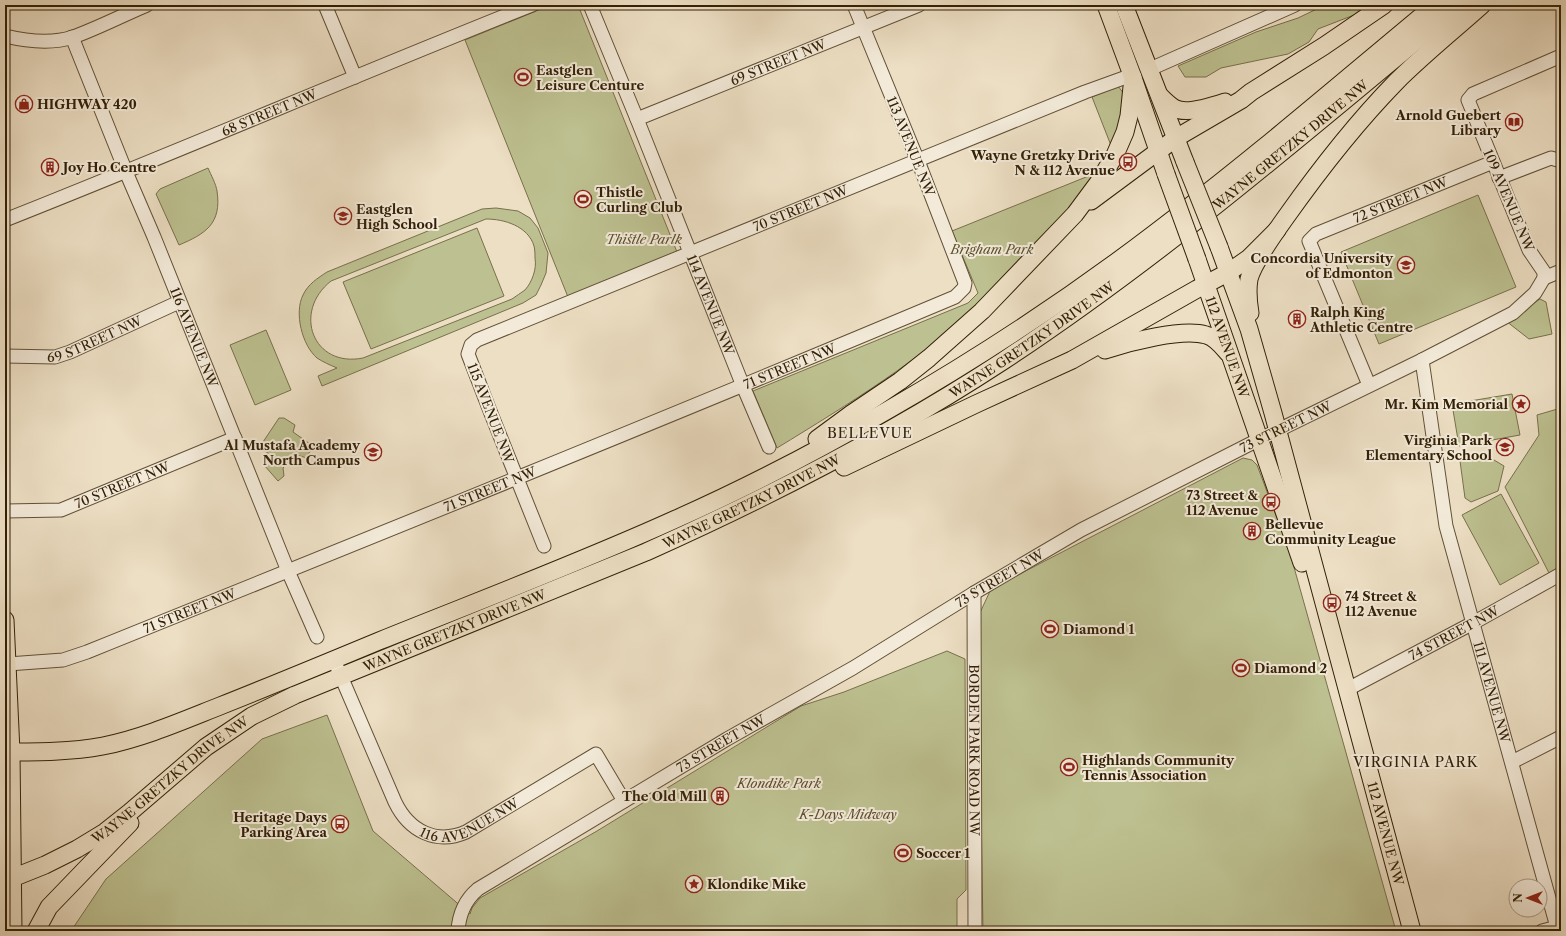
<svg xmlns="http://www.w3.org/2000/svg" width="1566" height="936" viewBox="0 0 1566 936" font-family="'Libre Caslon Text',serif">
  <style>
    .green { fill: #bdc090; stroke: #78704b; fill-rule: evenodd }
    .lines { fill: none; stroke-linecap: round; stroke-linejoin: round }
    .minor-casing { stroke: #615036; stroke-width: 15 }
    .major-casing { stroke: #322006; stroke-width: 19 }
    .minor { stroke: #f3ead9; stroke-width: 13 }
    .major { stroke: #eddfc4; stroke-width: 17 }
    .major-bridge-casing { stroke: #322006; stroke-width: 19; stroke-linecap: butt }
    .major-bridge { stroke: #eddfc4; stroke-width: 17 }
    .labels { text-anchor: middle; stroke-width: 4; stroke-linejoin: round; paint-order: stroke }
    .street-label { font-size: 13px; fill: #322006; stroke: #f3ead9 }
    .poi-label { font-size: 13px; font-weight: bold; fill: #322006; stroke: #f3ead9; text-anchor: start }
    .park-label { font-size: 13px; font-style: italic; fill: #5c502f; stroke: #f3ead9 }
    .neighbourhood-label { font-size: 14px; letter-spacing: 1px; fill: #322006; stroke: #f3ead9 }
  </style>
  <rect width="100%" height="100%" fill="#eddfc4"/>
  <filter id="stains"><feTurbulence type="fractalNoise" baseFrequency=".005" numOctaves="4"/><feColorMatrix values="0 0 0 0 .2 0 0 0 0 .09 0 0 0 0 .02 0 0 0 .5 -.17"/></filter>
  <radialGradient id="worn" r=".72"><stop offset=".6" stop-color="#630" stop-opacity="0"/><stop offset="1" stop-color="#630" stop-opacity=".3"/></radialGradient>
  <g class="green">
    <path d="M551 5H578L677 252 568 297 465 40Z"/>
    <path d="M1325 5H1367L1354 15 1318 29 1309 42 1288 54 1221 68 1206 77H1185L1178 66 1256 32 1298 18Z"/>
    <path d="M1118 86 1124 94 1123 118H1124C1114 163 1082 195 1052 228 1030 251 1008 280 984 301 922 359 849 404 777 448L753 391 968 303 978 293 952 231 1096 173 1112 148 1092 97Z"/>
    <path d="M208 168C211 175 216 184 217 191 222 224 205 234 179 245L156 194 160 189Z"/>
    <path d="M1478 195 1516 287 1379 344 1341 252Z"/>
    <path d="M496 208 518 211 530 218 538 228 548 253 546 273 541 285 536 295 523 303 322 386 318 376 337 368C330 365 323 362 317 358 302 345 294 313 303 295 308 284 318 278 327 272L482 209ZM486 219C504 219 528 226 534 246 535 250 535 254 535 258 537 269 532 282 525 290 521 293 516 296 512 299L363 358C313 368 292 312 331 281Z"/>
    <path d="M477 228 504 296 371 349 343 282Z"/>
    <path d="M1540 299 1546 302 1552 334 1529 339 1506 321Z"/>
    <path d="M266 330 291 390 255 405 230 345Z"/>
    <path d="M1512 394 1520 435 1459 446 1452 404Z"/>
    <path d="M1561 408V566L1549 573 1505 487 1539 435 1537 415Z"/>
    <path d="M279 418H284L295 425 293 432 313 446 306 458C293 452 291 460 283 468L284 476 278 481 264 465 268 453 262 449 261 445Z"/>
    <path d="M1489 457 1504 466 1498 491 1471 502 1465 498 1460 461Z"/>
    <path d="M1243 458 1252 460 1257 465 1290 553 1396 931H983L978 617 991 589Z"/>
    <path d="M1501 494 1539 563 1500 585 1462 515Z"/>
    <path d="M947 651 965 659 966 890 957 899V931H71L106 879 262 739 327 715 373 831 470 914 472 908 480 898 597 831 801 706 844 692Z"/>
  </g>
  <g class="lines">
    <defs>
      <g id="minor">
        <path d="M325 5 355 77"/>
        <path id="s1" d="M590 5 637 119 743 386 769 447"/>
        <path d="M5 36C26 41 52 44 73 37 98 28 123 15 147 5"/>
        <path id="s2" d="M72 37 126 172 154 237 288 571 317 637"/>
        <path d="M1150 69 1295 5"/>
        <path id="s3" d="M637 119 919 5"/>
        <path d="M1499 178 1551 158 1561 161"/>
        <path id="s4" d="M5 220C182 150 356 75 532 5"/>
        <path d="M1544 278 1561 271"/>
        <path id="s5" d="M5 356 55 357 70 352 179 302"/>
        <path id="s6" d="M1422 360 1446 526 1557 927"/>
        <path id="s7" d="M1369 385 1309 241 1316 234 1493 162"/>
        <path id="s8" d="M5 511 61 510 235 438"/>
        <path id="s9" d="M544 546 490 411 468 354 471 345 477 340 1085 92 1132 75"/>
        <path id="s10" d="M974 593 975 931"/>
        <path id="s11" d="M334 660 395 802C409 831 436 845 466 832L596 754 624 801"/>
        <path id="s12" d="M8 664 63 660 87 652C377 535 667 418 955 297L964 288 965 283 918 161 854 5"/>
        <path id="s13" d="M1346 690 1473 623 1561 574"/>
        <path d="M1512 762 1561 737"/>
        <path id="s14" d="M458 931C459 913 465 900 478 889L727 739 853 668 974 593 1081 530 1252 443 1422 360 1513 313 1535 293 1544 278V272L1529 250 1468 100 1473 94 1561 56"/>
        <path d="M1542 931 1561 926"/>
      </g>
      <g id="major">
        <path d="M1106 5 1132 75 1166 174"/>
        <path d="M1124 5 1185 162"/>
        <path d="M1160 96C1164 100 1169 105 1174 108 1186 115 1213 106 1225 102"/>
        <path d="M1091 201 1176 138 1241 100 1251 92 1324 46 1384 5"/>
        <path id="s15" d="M1219 247 1249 329 1273 413 1412 931"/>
        <path id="s16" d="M1197 259 1302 563"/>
        <path d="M1250 313C1248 301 1247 291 1249 279 1253 263 1276 231 1286 217 1320 169 1355 124 1396 82 1423 55 1453 31 1482 5"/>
        <path d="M1105 350C1129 342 1182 328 1206 335 1215 337 1222 346 1228 353"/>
        <path d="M817 439 851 414 900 381 929 358 982 311 1075 214 1098 183 1115 155 1125 132 1129 116 1133 77"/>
        <path d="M844 467 976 404 1072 360 1197 289 1229 272 1249 258 1277 230"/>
        <path d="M5 620 11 752 13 931"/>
        <path d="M5 752C38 752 71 752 103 746 143 738 182 721 220 706 273 685 326 663 379 641 478 601 579 563 676 519 748 487 819 450 888 410 980 357 1070 298 1155 233 1251 161 1342 82 1435 5"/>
        <path id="s17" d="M5 881 45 865 77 849 105 832 129 813 206 747 252 716 295 695 646 552C769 497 890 435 1003 361 1164 255 1311 128 1459 5"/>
        <path d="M36 931 49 907 130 823"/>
      </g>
    </defs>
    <use href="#minor" class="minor-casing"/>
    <use href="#major" class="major-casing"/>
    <use href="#minor" class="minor"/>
    <use href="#major" class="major"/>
    <defs>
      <g id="major-bridge">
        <path d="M1185 162 1219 247"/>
        <path d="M1166 174 1197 259"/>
      </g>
    </defs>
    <use href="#major-bridge" class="major-bridge-casing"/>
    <use href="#major-bridge" class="major-bridge"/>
  </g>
  <defs>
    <symbol id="stadium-ring" viewBox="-11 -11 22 22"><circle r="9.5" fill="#f3ead9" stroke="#8f2418" stroke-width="1.5"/><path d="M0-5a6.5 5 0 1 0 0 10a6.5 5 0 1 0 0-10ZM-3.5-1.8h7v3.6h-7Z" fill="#8f2418"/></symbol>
    <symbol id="shop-ring" viewBox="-11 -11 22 22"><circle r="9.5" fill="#f3ead9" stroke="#8f2418" stroke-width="1.5"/><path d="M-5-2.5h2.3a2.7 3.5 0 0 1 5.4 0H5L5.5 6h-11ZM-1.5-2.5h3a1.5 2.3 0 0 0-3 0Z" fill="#8f2418"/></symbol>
    <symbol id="library-ring" viewBox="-11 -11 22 22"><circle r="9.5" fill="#f3ead9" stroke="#8f2418" stroke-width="1.5"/><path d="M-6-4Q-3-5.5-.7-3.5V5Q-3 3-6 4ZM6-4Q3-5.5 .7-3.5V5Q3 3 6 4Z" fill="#8f2418"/></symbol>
    <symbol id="bus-ring" viewBox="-11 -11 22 22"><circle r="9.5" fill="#f3ead9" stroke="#8f2418" stroke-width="1.5"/><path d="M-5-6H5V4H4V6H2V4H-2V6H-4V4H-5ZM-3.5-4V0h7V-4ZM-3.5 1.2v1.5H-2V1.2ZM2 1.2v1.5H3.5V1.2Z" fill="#8f2418"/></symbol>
    <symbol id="building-ring" viewBox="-11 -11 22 22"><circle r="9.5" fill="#f3ead9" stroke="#8f2418" stroke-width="1.5"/><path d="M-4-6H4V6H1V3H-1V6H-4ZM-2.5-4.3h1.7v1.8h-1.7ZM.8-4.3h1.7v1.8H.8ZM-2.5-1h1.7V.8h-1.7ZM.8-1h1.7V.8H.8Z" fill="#8f2418"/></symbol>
    <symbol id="school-ring" viewBox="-11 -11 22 22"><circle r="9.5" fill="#f3ead9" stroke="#8f2418" stroke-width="1.5"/><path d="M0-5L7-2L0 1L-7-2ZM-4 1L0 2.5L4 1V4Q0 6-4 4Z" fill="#8f2418"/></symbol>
    <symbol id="university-ring" viewBox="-11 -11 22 22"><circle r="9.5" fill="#f3ead9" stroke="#8f2418" stroke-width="1.5"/><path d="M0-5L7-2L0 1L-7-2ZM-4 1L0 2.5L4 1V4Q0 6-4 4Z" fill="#8f2418"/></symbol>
    <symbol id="sight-ring" viewBox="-11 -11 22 22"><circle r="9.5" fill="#f3ead9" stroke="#8f2418" stroke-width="1.5"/><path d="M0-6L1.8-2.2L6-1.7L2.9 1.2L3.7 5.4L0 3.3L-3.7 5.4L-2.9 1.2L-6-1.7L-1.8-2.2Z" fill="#8f2418"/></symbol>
  </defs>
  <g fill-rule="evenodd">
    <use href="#stadium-ring" x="513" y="67" width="20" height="20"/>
    <use href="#shop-ring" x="14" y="94" width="20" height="20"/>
    <use href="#library-ring" x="1504" y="112" width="20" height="20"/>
    <use href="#bus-ring" x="1118" y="152" width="20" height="20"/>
    <use href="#building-ring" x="40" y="157" width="20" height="20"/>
    <use href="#stadium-ring" x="573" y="189" width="20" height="20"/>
    <use href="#school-ring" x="333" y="206" width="20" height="20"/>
    <use href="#university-ring" x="1396" y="255" width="20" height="20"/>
    <use href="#building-ring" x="1287" y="309" width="20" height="20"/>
    <use href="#sight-ring" x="1511" y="394" width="20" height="20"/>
    <use href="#school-ring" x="1495" y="437" width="20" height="20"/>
    <use href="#school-ring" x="363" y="442" width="20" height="20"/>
    <use href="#bus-ring" x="1261" y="492" width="20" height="20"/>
    <use href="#building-ring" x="1242" y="521" width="20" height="20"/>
    <use href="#bus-ring" x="1322" y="593" width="20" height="20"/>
    <use href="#stadium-ring" x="1040" y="619" width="20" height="20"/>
    <use href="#stadium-ring" x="1231" y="658" width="20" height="20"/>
    <use href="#stadium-ring" x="1059" y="757" width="20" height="20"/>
    <use href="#building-ring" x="710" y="786" width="20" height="20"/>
    <use href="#bus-ring" x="330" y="814" width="20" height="20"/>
    <use href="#stadium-ring" x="893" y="843" width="20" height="20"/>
    <use href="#sight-ring" x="684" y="874" width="20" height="20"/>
  </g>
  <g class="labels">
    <g class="street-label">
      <text dy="5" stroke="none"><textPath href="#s3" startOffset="152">69 STREET NW</textPath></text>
      <text dy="5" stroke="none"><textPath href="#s4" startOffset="285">68 STREET NW</textPath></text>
      <text dy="5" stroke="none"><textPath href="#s17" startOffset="1491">WAYNE GRETZKY DRIVE NW</textPath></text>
      <text transform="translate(911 146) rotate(68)" y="5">113 AVENUE NW</text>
      <text dy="5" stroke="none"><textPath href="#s7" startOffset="257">72 STREET NW</textPath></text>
      <text transform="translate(1509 200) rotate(67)" y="5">109 AVENUE NW</text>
      <text dy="5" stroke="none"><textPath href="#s9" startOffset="573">70 STREET NW</textPath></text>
      <text dy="5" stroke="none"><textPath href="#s1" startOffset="323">114 AVENUE NW</textPath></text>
      <text dy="5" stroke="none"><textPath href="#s5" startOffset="93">69 STREET NW</textPath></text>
      <text dy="5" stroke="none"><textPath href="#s2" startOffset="324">116 AVENUE NW</textPath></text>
      <text dy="5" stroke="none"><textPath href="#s17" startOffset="1167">WAYNE GRETZKY DRIVE NW</textPath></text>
      <text dy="5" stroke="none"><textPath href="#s16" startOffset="93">112 AVENUE NW</textPath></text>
      <text dy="5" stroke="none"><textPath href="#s12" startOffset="839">71 STREET NW</textPath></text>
      <text transform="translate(491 413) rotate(69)" y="5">115 AVENUE NW</text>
      <text dy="5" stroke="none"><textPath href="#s14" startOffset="979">73 STREET NW</textPath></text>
      <text dy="5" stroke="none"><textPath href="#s8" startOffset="122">70 STREET NW</textPath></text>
      <text dy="5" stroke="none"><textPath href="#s12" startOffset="515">71 STREET NW</textPath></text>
      <text dy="5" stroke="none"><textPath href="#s17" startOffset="843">WAYNE GRETZKY DRIVE NW</textPath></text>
      <text dy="5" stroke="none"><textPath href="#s14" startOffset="655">73 STREET NW</textPath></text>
      <text dy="5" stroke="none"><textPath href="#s12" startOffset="191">71 STREET NW</textPath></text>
      <text dy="5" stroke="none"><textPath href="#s17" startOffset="519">WAYNE GRETZKY DRIVE NW</textPath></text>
      <text dy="5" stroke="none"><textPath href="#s13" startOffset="122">74 STREET NW</textPath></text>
      <text dy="5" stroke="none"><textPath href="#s6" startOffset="340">111 AVENUE NW</textPath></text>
      <text dy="5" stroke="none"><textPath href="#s14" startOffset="331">73 STREET NW</textPath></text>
      <text dy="5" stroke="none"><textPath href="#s10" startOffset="157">BORDEN PARK ROAD NW</textPath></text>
      <text dy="5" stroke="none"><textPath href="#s17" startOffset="195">WAYNE GRETZKY DRIVE NW</textPath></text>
      <text dy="5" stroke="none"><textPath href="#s11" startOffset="247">116 AVENUE NW</textPath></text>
      <text dy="5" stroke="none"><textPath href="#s15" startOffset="610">112 AVENUE NW</textPath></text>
    </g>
    <g class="poi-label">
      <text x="536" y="75">Eastglen<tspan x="536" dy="15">Leisure Centure</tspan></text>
      <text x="37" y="109">HIGHWAY 420</text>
      <text x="1501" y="120" text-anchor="end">Arnold Guebert<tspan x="1501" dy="15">Library</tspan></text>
      <text x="1115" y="160" text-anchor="end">Wayne Gretzky Drive<tspan x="1115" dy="15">N &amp; 112 Avenue</tspan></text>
      <text x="63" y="172">Joy Ho Centre</text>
      <text x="596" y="197">Thistle<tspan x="596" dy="15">Curling Club</tspan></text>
      <text x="356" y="214">Eastglen<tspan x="356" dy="15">High School</tspan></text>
      <text x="1393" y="263" text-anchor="end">Concordia University<tspan x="1393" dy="15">of Edmonton</tspan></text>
      <text x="1310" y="317">Ralph King<tspan x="1310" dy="15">Athletic Centre</tspan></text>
      <text x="1508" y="409" text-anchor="end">Mr. Kim Memorial</text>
      <text x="1492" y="445" text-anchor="end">Virginia Park<tspan x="1492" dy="15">Elementary School</tspan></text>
      <text x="360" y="450" text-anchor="end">Al Mustafa Academy<tspan x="360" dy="15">North Campus</tspan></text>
      <text x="1258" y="500" text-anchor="end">73 Street &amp;<tspan x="1258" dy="15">112 Avenue</tspan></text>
      <text x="1265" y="529">Bellevue<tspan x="1265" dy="15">Community League</tspan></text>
      <text x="1345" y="601">74 Street &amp;<tspan x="1345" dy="15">112 Avenue</tspan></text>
      <text x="1063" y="634">Diamond 1</text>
      <text x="1254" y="673">Diamond 2</text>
      <text x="1082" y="765">Highlands Community<tspan x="1082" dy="15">Tennis Association</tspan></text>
      <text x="707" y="801" text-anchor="end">The Old Mill</text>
      <text x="327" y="822" text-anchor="end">Heritage Days<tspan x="327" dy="15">Parking Area</tspan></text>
      <text x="916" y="858">Soccer 1</text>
      <text x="707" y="889">Klondike Mike</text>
    </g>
    <g class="park-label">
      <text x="644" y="244">Thistle Parlk</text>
      <text x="992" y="254">Brigham Park</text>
      <text x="779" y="788">Klondike Park</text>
      <text x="848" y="819">K-Days Midway</text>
    </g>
    <g class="neighbourhood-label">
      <text x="870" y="438">BELLEVUE</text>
      <text x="1416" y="767">VIRGINIA PARK</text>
    </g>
  </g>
  <rect width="1566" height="936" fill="none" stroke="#eddfc4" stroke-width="20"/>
  <rect x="6" y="6" width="1554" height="924" fill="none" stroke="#322006" stroke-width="2"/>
  <rect x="10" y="10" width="1546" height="916" fill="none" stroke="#322006"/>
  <g transform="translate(1528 898) rotate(270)"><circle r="19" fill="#f3ead9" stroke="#a69985"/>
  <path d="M0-3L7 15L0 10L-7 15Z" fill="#8f2418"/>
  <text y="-6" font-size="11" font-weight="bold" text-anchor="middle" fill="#322006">N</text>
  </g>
  <rect width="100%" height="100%" filter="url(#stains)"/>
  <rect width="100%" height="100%" fill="url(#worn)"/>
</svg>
